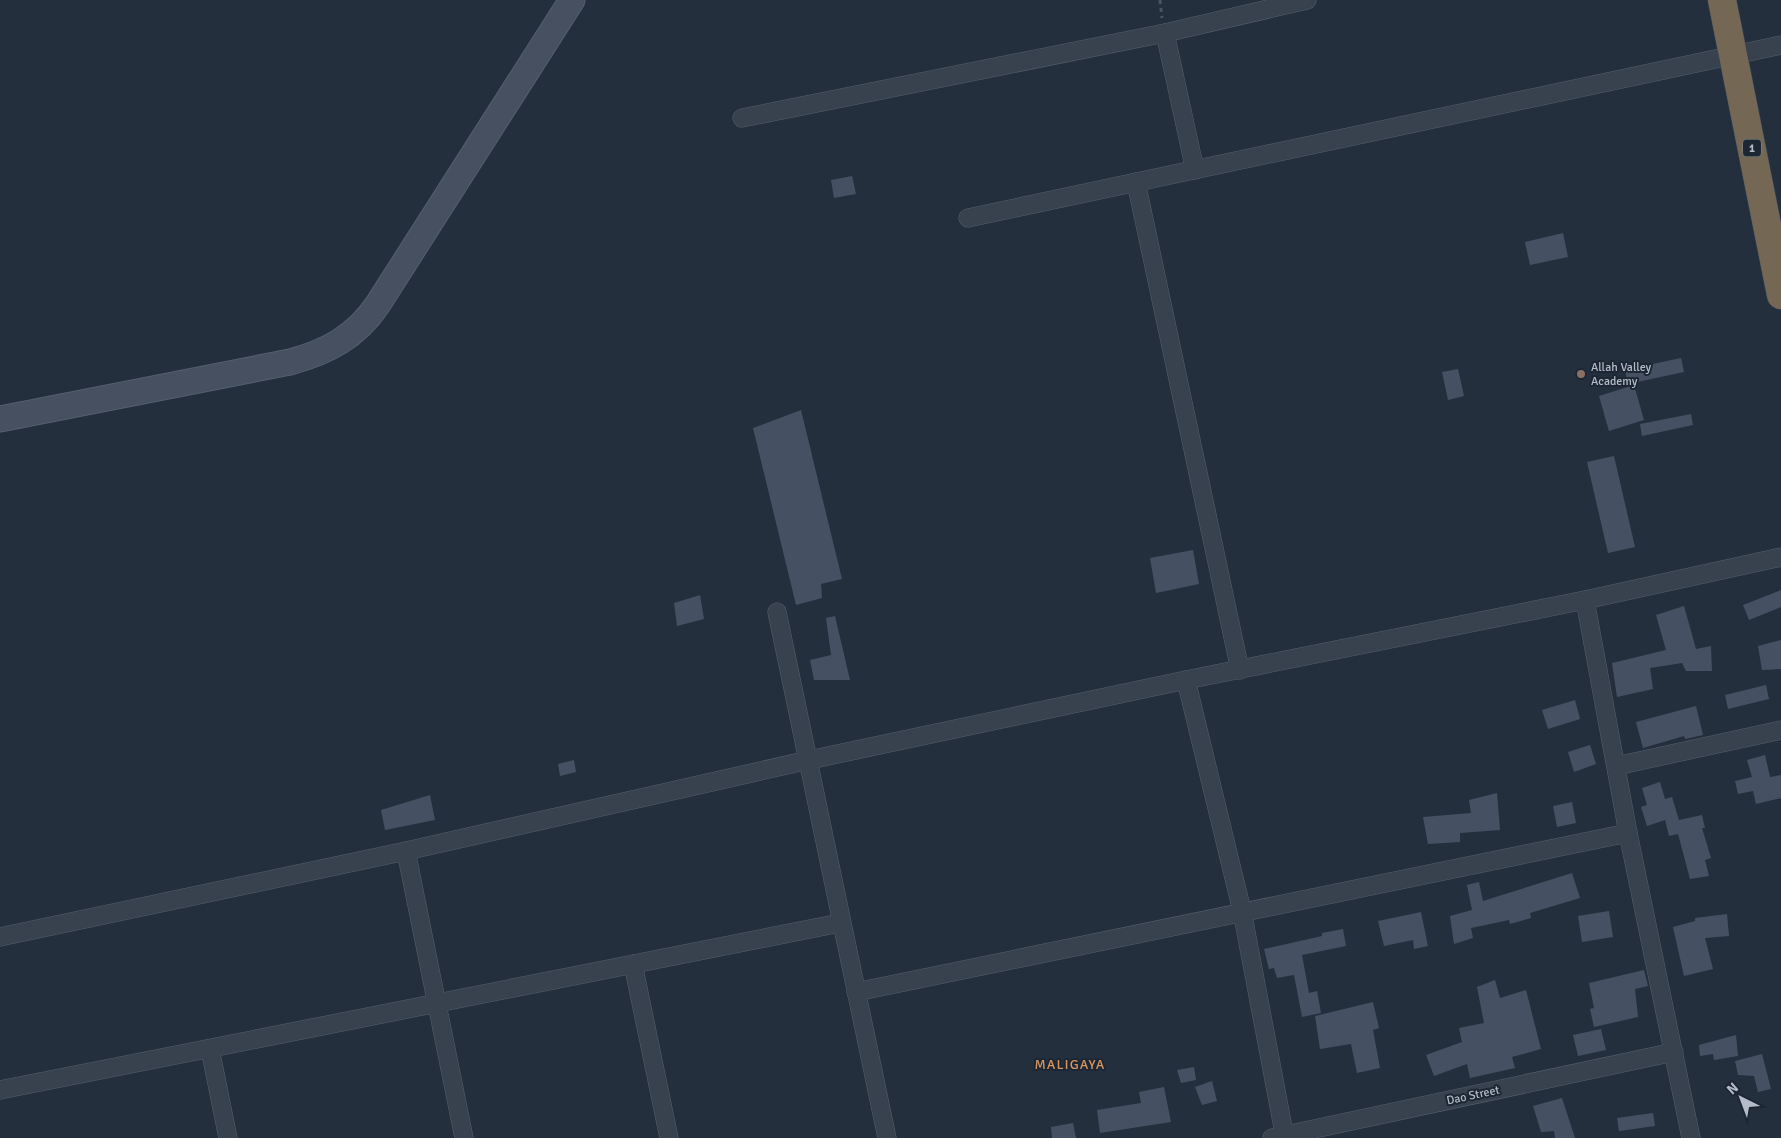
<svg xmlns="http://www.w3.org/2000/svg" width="1781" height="1138" viewBox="0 0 1781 1138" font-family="Signika,sans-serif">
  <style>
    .building { fill: #455162 }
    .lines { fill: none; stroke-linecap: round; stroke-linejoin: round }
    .street-casing { stroke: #565f6c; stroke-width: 19 }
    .secondary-casing { stroke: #565f6c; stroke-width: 27 }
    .highway-casing { stroke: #434c59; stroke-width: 29 }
    .path { stroke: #44595c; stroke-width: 3; stroke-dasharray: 4 4; stroke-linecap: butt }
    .street { stroke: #38414e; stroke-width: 18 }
    .secondary { stroke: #465061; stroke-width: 25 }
    .highway { stroke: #746855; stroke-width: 28 }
    .education-dot { fill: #8d6e63; stroke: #1d2633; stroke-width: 2 }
    .labels { text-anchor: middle; stroke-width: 4; stroke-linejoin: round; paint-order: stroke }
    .shield { fill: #1d2633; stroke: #878f9c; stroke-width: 1 }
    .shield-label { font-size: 11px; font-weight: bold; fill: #b4bcc9 }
    .poi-label { font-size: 12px; fill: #b4bcc9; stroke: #1d2633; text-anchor: start }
    .street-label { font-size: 12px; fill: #b4bcc9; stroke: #1d2633 }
    .neighbourhood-label { font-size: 14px; letter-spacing: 1px; fill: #d59563; stroke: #1d2633 }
  </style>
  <rect width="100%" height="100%" fill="#242f3e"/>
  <g class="building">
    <path d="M852 176 856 194 834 198 831 180Z"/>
    <path d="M1563 233 1568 257 1530 265 1525 242Z"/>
    <path d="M1681 358 1684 372 1628 384 1625 370Z"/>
    <path d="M1458 369 1464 396 1448 400 1442 372Z"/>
    <path d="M1634 385 1644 420 1609 431 1599 396Z"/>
    <path d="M801 410 842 579 821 584 822 598 796 605 753 428Z"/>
    <path d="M1691 414 1693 425 1642 436 1640 424Z"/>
    <path d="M1614 456 1635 547 1608 553 1587 462Z"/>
    <path d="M1193 550 1199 584 1156 593 1150 558Z"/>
    <path d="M1781 590V607L1749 620 1743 605Z"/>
    <path d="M700 595 704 619 677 626 674 603Z"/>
    <path d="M1684 606 1696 649 1711 646 1712 671H1686L1682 663 1650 668 1653 689 1617 697 1612 663 1666 650 1656 615Z"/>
    <path d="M835 616 850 680H814L810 660 831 655 826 618Z"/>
    <path d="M1781 640V669L1762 670 1758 646Z"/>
    <path d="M1766 685 1769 699 1728 709 1725 695Z"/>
    <path d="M1575 700 1580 719 1548 729 1542 710Z"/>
    <path d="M1696 706 1703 735 1685 739 1684 736 1643 748 1636 722Z"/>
    <path d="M1590 745 1596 764 1574 772 1568 752Z"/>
    <path d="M1765 755 1770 777 1781 775V798L1756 804 1753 791 1738 794 1735 781 1752 777 1747 760Z"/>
    <path d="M574 760 576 772 560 776 558 764Z"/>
    <path d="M1660 782 1665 799 1672 797 1679 820 1702 815 1705 828H1702L1711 858 1705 860 1709 876 1690 879 1678 834 1669 836 1665 820 1647 826 1641 807 1647 805 1642 788Z"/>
    <path d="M1497 793 1500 830 1460 833V842L1428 844 1423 817 1471 813 1469 800Z"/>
    <path d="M430 795 435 820 385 830 381 810Z"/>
    <path d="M1572 802 1576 823 1557 827 1553 806Z"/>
    <path d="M1572 873 1580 898 1530 913 1531 918 1510 924 1509 920 1471 928 1473 938 1454 944 1450 916 1472 910 1467 885 1479 882 1483 901Z"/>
    <path d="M1609 911 1613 937 1582 942 1578 916Z"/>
    <path d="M1421 912 1428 946 1414 949 1413 940 1384 946 1378 921Z"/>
    <path d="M1727 914 1729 936 1705 938 1713 969 1684 976 1673 927 1695 921V918Z"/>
    <path d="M1343 929 1346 946 1302 955 1309 993 1317 991 1321 1013 1302 1017 1294 975 1277 978 1274 968 1269 969 1264 949 1322 936V933Z"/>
    <path d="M1644 970 1648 986 1635 989 1638 1017 1594 1027 1590 1009 1594 1008 1589 983Z"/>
    <path d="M1495 980 1500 998 1526 990 1541 1049 1512 1057 1515 1068 1470 1078 1467 1064 1434 1076 1426 1055 1462 1042 1459 1028 1484 1023 1477 987Z"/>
    <path d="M1373 1002 1379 1028 1373 1030 1380 1068 1357 1073 1351 1044 1320 1049 1315 1016Z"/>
    <path d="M1601 1029 1606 1050 1578 1056 1573 1035Z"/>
    <path d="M1736 1035 1738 1056 1714 1060 1713 1054 1700 1056 1699 1045Z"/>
    <path d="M1762 1054 1771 1089 1758 1092 1754 1076 1738 1075 1735 1061Z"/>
    <path d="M1194 1067 1196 1080 1181 1083 1177 1070Z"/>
    <path d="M1212 1081 1217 1101 1202 1105 1195 1087Z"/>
    <path d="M1164 1087 1171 1122 1100 1133 1097 1110 1141 1103 1139 1092Z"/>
    <path d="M1562 1098 1575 1138H1555L1554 1131 1541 1132 1533 1106Z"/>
    <path d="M1653 1113 1655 1126 1619 1131 1617 1118Z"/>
    <path d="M1073 1123 1076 1138H1052L1051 1127Z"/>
  </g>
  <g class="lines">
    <defs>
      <g id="street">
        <path d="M1165 33 1195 170"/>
        <path d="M742 118 1165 33 1307 0"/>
        <path d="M1136 182 1240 670"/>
        <path d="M968 218 1781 45"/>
        <path d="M1585 600 1628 833 1691 1138"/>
        <path d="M777 612 887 1138"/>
        <path d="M1186 680 1242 911 1285 1138"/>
        <path d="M1616 766 1781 730"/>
        <path d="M406 851 464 1138"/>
        <path d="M0 937 406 851 809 760 1186 680 1585 600 1781 557"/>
        <path d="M633 964 669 1138"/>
        <path d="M856 992 1628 833"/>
        <path d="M210 1049 228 1138"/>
        <path d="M0 1090 840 923"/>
        <path d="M1272 1138 1674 1052"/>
      </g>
      <path id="secondary" d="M0 419 290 362C327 352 356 337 378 304L572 0"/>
      <path id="highway" d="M1722 0 1781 295"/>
    </defs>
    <use href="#street" class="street-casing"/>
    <use href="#secondary" class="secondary-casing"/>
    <use href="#highway" class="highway-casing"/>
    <path class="path" d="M1160 0 1162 18"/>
    <use href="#street" class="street"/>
    <use href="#secondary" class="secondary"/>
    <use href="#highway" class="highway"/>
  </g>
  <circle class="education-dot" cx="1581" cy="374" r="5"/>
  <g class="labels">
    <rect class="shield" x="1743" y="139.5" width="18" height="17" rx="4"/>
    <g class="shield-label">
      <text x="1752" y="152">1</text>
    </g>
    <g class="poi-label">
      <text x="1591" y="371">Allah Valley<tspan x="1591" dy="14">Academy</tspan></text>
    </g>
    <g class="street-label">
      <text transform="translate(1473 1095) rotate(-12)" y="4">Dao Street</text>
    </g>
    <g class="neighbourhood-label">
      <text x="1070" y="1069">MALIGAYA</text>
    </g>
  </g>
  <g transform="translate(1741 1098) rotate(318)" stroke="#1d2633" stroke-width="4" paint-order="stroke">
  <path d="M0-4L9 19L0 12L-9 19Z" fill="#b4bcc9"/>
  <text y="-8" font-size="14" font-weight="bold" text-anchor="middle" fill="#b4bcc9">N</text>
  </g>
</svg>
